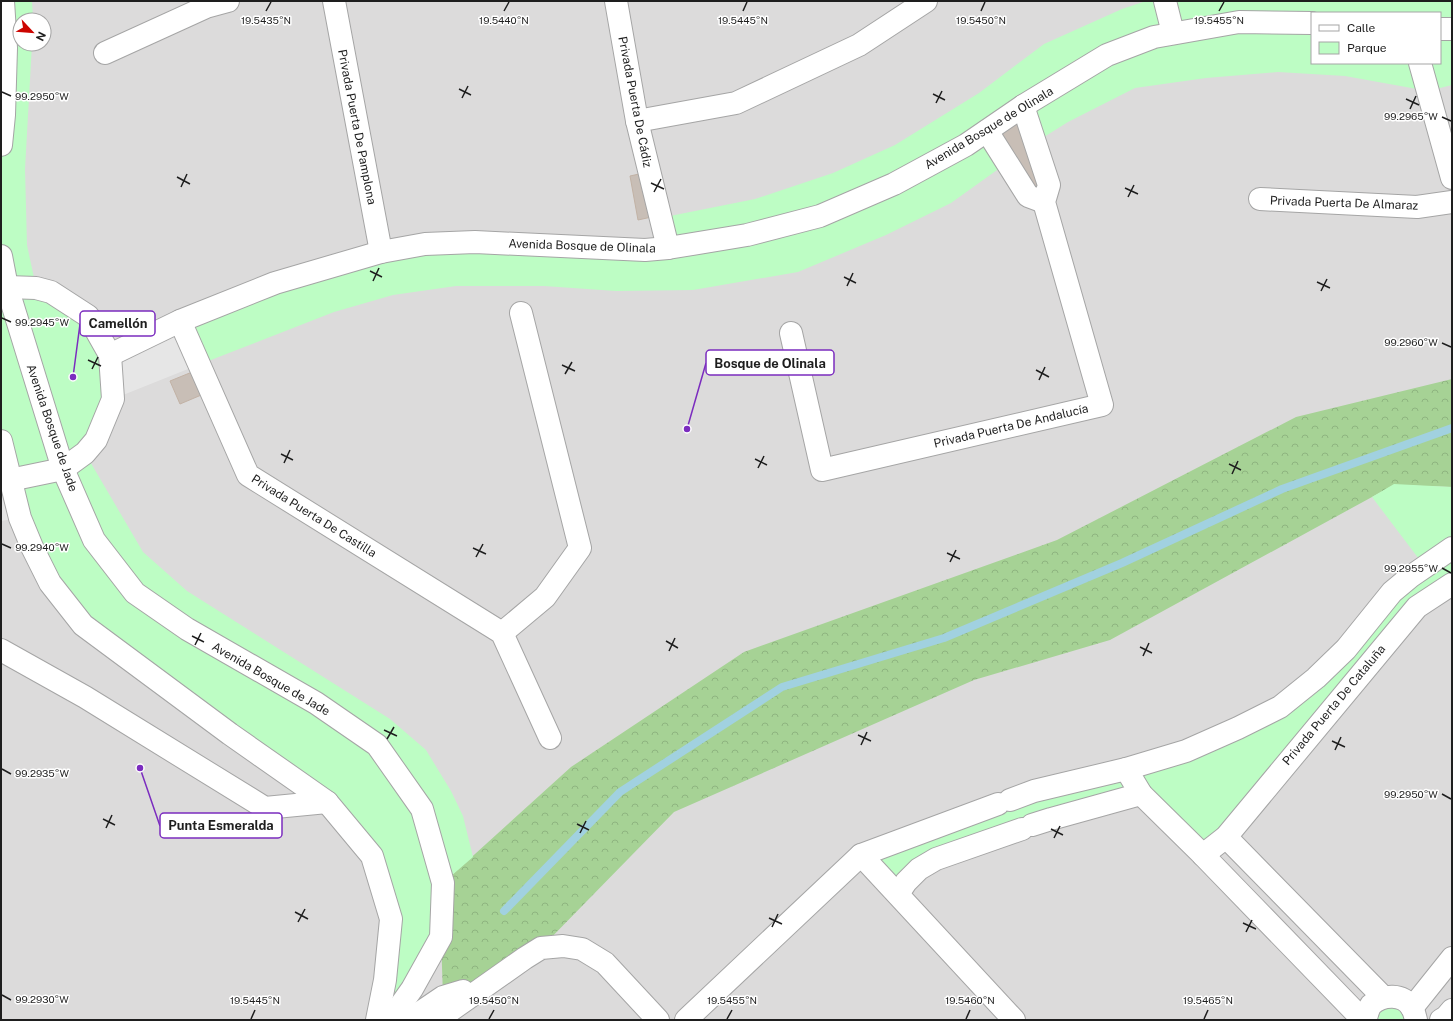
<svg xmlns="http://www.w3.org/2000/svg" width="1453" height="1021" viewBox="0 0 1453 1021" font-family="'Public Sans',sans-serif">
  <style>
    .residential { fill: #dcdbdb; fill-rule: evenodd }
    .forest { fill: url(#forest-crowns) }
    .park { fill: #bdfdc4; fill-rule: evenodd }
    .parking { fill: #e6e6e6 }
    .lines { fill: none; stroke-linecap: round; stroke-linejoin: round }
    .stream { stroke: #a1d1e0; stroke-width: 8 }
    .building { fill: #c8beb6; stroke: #c2b2a5 }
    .minor-casing { stroke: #a5a5a5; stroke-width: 24 }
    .tertiary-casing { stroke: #a5a5a5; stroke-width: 24 }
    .minor { stroke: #fff; stroke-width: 22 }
    .tertiary { stroke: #fff; stroke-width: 22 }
    .ticks { fill: none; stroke: #1e1e1e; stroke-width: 1.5 }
    .labels { text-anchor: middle; stroke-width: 3; stroke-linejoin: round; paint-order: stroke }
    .street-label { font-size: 12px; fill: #1e1e1e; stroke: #fff }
    .ticks-label { font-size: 10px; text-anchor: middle; fill: #1e1e1e; stroke: #fff; stroke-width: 3; stroke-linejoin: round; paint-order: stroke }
    .leader { fill: none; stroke: #7b2cbf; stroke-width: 1.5 }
    .callout-dot { fill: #7b2cbf; stroke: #fff; stroke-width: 1.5 }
    .callout { fill: #fff; stroke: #7b2cbf; stroke-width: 1.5 }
    .callout-label { font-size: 13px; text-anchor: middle; font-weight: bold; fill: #1e1e1e }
  </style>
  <defs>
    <pattern id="forest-crowns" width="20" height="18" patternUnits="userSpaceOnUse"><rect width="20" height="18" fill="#a6d295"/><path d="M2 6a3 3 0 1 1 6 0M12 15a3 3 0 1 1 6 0" fill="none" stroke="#8eb480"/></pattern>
  </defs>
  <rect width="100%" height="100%" fill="#f0ece3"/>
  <path class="residential" d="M1 1H1452V1020H1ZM1312 13H1440V63H1312ZM20 20H44V44H20Z"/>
  <path class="forest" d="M1452 379V487L1394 485 1110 640 974 680 674 812 541 948 443 997 441 937 443 883 571 767 744 652 1057 540 1296 417Z"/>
  <g class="park">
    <path d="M1 1H32L33 20H20V44H32L25 169 27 245 36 287 88 316 113 399 85 453 143 552 187 591 390 719 426 750 451 791 463 816 473 857 443 883 441 937 390 1020 391 919 372 856 327 802 83 625 1 477Z"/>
    <path d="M1146 1H1452V85L1428 91 1345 76 1278 72 1206 78 1135 88 1068 122 1036 142 951 203 886 235 798 272 693 290 616 291 544 286H456L393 295 334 312 198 365 180 321 381 252 668 248 660 218 755 199 833 173 895 145 979 93 1044 44 1122 9ZM1312 13H1440V63H1312Z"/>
    <path d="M1394 484 1452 487V584L1203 855 1141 794 936 859 898 894 861 855 1126 769 1280 707 1425 567 1372 497Z"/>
    <path d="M1383 997 1416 1020H1365Z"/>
  </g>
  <g class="parking">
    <path d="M180 321 198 365 113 399 110 355Z"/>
    <path d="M1 482 20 518 1 521Z"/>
  </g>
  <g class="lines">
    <path class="stream" d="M504 911 620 792 782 687 944 638 1122 563 1282 489 1452 428"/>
  </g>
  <g class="building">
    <path d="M1021 118 1042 197 995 134Z"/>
    <path d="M648 172 656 216 638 220 630 176Z"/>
    <path d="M197 370 206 393 180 404 170 381Z"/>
  </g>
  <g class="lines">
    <defs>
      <g id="minor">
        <path d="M334 1 381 252"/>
        <path d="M616 1 637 121 668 248"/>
        <path d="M1165 1 1173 33"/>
        <path d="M105 53 206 7 228 1"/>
        <path d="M1420 63 1452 178"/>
        <path d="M637 121 736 103 859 45 926 1"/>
        <path d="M987 131 1028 196 1044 202"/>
        <path d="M1260 199 1417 207 1452 202"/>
        <path d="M180 321 248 475 502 633 550 738"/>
        <path d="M791 333 822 470 1102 405 1044 202 1049 185 1023 106"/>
        <path d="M502 633 545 597 580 548 521 313"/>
        <path d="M1 650 85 697 265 808 327 802"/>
        <path d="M1126 769 1141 794 1203 855 1363 1020"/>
        <path d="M1010 800 1034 791 1126 769 1186 751 1238 728 1280 707 1316 678 1346 649 1392 592 1410 577 1452 548"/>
        <path d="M1032 825 1051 819 1141 794"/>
        <path d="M1226 837 1383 997"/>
        <path d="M861 855 1014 1020"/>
        <path d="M1203 855 1226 837 1417 607 1452 584"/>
        <path d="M898 894 906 882 919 869 936 859 1022 829"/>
        <path d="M409 1020 443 997 463 991"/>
        <path d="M437 1020 525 958 541 948 563 946 582 949 605 963 658 1020"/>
        <path d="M686 1020 861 855 998 804"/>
      </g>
      <g id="tertiary">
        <path d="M1440 29H1452"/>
        <path d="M1 145 4 115 6 48 3 1"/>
        <path d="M1 256 7 287 63 469 94 540 135 593 187 629 316 703 377 745 422 809 443 883 441 937 412 989 390 1020"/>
        <path d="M1 288 7 287 36 288 51 292 88 316 110 355 113 399 96 440 85 453 63 469 10 480 1 477"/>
        <path d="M110 355 180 321 275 283 381 252 425 244 475 242 645 250 668 248 747 235 820 216 894 184 966 145 1023 106 1107 55 1154 37 1239 22 1312 23"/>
        <path d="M1 441 20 518 32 547 50 583 83 625 230 734 327 802 372 856 391 919 385 980 377 1020"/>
        <path d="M1412 1008 1452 958"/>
        <path d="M1365 1020C1367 1016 1368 1009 1371 1005 1382 994 1404 993 1412 1008 1414 1011 1415 1016 1416 1020"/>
        <path d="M1441 1020 1446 1017 1452 1010"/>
      </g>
    </defs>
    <use href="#minor" class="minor-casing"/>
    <use href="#tertiary" class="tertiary-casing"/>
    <use href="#minor" class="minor"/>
    <use href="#tertiary" class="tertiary"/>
  </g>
  <path class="ticks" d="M266 11 271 2M504 11 509 2M743 11 747 2M981 11 985 2M1219 11 1224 2M459 89 471 95M2 92 11 96M933 94 945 100M462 98 468 86M1406 99 1419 105M936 103 942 91M1410 109 1416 96M1442 117 1451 121M177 177 190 184M651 183 664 189M181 187 187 174M1125 188 1138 194M654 192 661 179M1128 197 1134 185M370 271 382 277M844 277 856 283M373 281 379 268M1317 282 1330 288M847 286 853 273M1321 291 1327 279M2 318 11 322M1442 343 1451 347M88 360 101 366M562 365 575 371M92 369 98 357M1036 370 1049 377M565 374 572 362M1039 380 1045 367M281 454 293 460M755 459 767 465M284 463 290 450M1229 464 1241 470M758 468 764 456M1232 474 1238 461M2 544 11 548M473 548 486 554M947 553 960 559M476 557 483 544M950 562 956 550M1442 568 1451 573M192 636 204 642M666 641 678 648M195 645 201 633M1140 647 1152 653M669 651 675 638M1143 656 1149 643M384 730 397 736M858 735 871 741M387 739 394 727M1332 741 1345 747M861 745 867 732M1335 750 1341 737M2 769 11 774M1442 794 1451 799M103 819 115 825M577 824 589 830M106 828 112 815M1051 829 1063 835M580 833 586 821M1054 838 1060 826M295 912 308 919M769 918 782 924M298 922 305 909M1243 923 1256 929M772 927 778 914M1246 932 1252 920M2 995 11 1000M251 1019 255 1010M489 1019 494 1010M727 1019 732 1010M966 1019 970 1010M1204 1019 1208 1010"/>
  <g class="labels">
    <g class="street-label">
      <text transform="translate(635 102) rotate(79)" y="4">Privada Puerta De Cádiz</text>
      <text transform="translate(357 127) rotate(79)" y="4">Privada Puerta De Pamplona</text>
      <text transform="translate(989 128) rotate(-31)" y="4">Avenida Bosque de Olinala</text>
      <text transform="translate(1344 203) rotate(2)" y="4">Privada Puerta De Almaraz</text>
      <text transform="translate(582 246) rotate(2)" y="4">Avenida Bosque de Olinala</text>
      <text transform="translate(1011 426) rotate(-13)" y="4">Privada Puerta De Andalucía</text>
      <text transform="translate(52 428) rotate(71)" y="4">Avenida Bosque de Jade</text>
      <text transform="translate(314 516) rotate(32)" y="4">Privada Puerta De Castilla</text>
      <text transform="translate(271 679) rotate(30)" y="4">Avenida Bosque de Jade</text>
      <text transform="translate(1334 705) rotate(-50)" y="4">Privada Puerta De Cataluña</text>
    </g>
  </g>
  <g class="ticks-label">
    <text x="266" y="24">19.5435°N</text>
    <text x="504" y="24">19.5440°N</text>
    <text x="743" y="24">19.5445°N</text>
    <text x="981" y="24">19.5450°N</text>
    <text x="1219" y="24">19.5455°N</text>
    <text x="42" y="100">99.2950°W</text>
    <text x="1411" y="120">99.2965°W</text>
    <text x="42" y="326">99.2945°W</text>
    <text x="1411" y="346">99.2960°W</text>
    <text x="42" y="551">99.2940°W</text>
    <text x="1411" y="572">99.2955°W</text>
    <text x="42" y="777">99.2935°W</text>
    <text x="1411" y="798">99.2950°W</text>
    <text x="42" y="1003">99.2930°W</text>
    <text x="255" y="1004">19.5445°N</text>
    <text x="494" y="1004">19.5450°N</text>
    <text x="732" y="1004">19.5455°N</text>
    <text x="970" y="1004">19.5460°N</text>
    <text x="1208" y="1004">19.5465°N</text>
  </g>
  <path class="leader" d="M73 377L80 324M687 429L706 363M140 768L160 826"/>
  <g class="callout-dot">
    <circle cx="73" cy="377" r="4"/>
    <circle cx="687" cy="429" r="4"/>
    <circle cx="140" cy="768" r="4"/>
  </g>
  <g class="callout">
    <rect x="80" y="311" width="75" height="25" rx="4"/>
    <rect x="706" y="350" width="128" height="25" rx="4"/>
    <rect x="160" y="813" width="122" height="25" rx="4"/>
  </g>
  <g class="callout-label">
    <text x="118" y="328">Camellón</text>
    <text x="770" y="368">Bosque de Olinala</text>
    <text x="221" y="830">Punta Esmeralda</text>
  </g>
  <rect width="1453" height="1021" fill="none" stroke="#1e1e1e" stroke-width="4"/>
  <rect x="1311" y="12" width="130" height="52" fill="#ffffff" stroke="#a5a5a5"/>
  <rect x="1319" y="25" width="20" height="6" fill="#ffffff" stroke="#a5a5a5"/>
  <text x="1347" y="32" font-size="12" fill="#1e1e1e">Calle</text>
  <rect x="1319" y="42" width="20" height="12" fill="#bdfdc4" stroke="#a5a5a5"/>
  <text x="1347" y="52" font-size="12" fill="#1e1e1e">Parque</text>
  <g transform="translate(32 32) rotate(116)"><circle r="19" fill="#ffffff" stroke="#a5a5a5"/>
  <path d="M0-3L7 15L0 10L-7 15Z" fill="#cc0400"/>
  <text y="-6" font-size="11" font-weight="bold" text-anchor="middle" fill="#1e1e1e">N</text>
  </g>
</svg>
